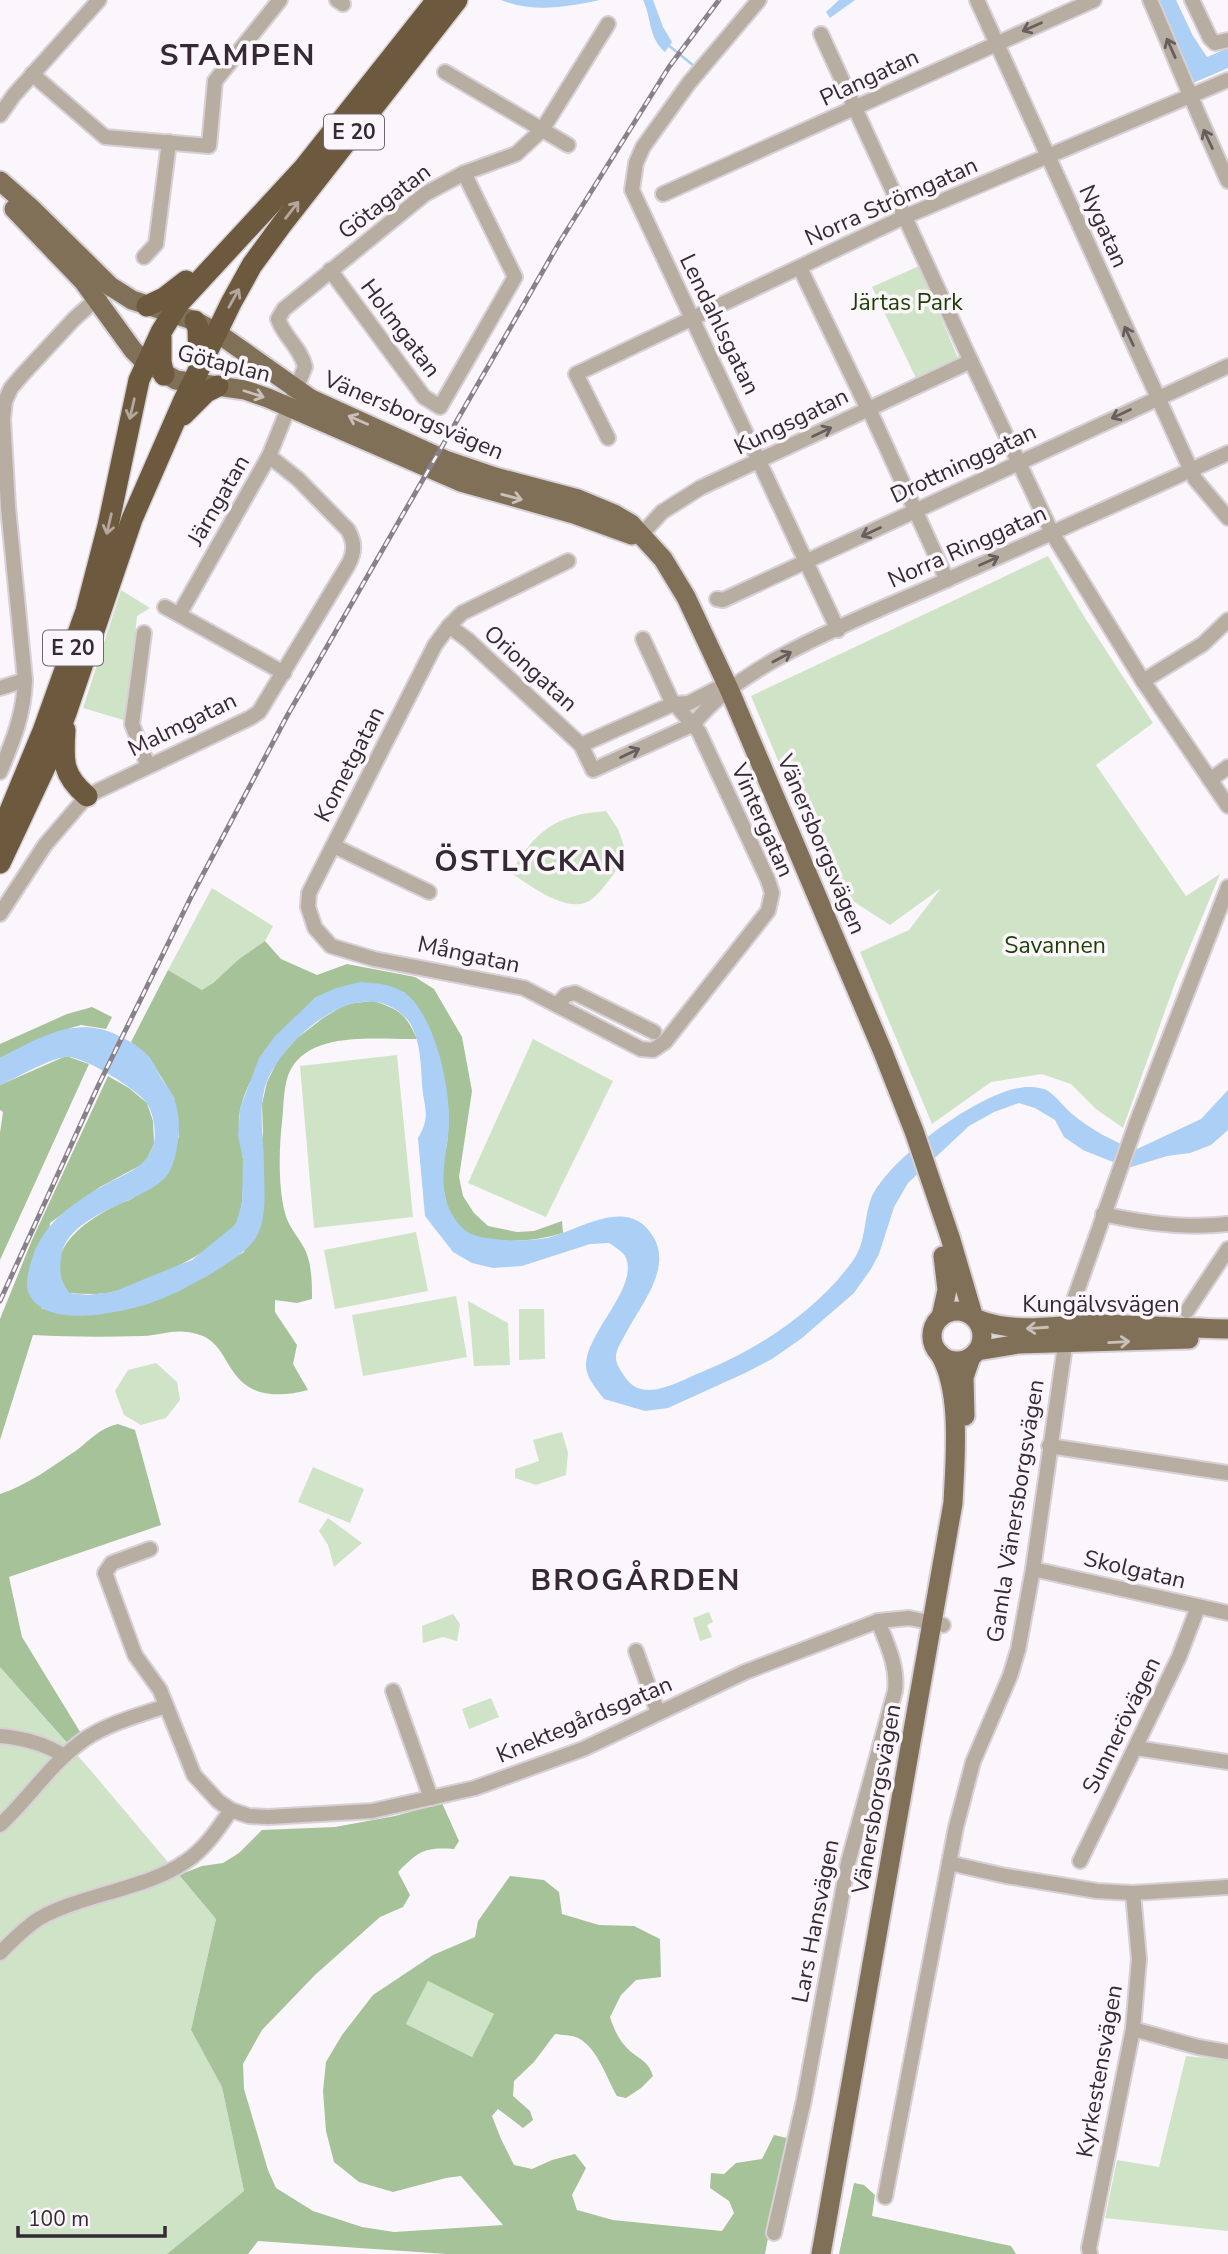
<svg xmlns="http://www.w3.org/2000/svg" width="1228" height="2254" viewBox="0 0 1228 2254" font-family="'Nunito Sans',sans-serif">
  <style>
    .green { fill: #cfe3c6 }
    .forest { fill: #a6c298; fill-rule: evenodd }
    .water { fill: #abcff5 }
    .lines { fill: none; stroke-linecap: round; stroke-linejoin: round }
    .stream { stroke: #abcff5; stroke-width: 2.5 }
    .minor-casing { stroke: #d7d1d7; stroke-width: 18 }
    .major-casing { stroke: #d7d1d7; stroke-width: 23 }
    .highway-casing { stroke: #d7d1d7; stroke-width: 24 }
    .minor { stroke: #b7ada0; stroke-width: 14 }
    .major { stroke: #817058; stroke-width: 19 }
    .highway { stroke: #6d5a3e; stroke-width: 21 }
    .rail-casing { stroke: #898189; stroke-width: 5 }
    .rail { stroke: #fbf6fb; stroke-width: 2.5; stroke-dasharray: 8; stroke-linecap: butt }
    .oneway { stroke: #695e5f }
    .oneway2 { stroke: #b4a89c }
    .oneway3 { stroke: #cac0ba }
    .labels { text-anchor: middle; stroke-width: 7; stroke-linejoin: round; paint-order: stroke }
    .shield { fill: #fbf6fb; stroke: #706770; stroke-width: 2 }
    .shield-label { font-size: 21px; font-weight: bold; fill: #352a34 }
    .street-label { font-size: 23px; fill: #352a34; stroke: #fbf6fb }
    .park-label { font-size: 23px; fill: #1c3f01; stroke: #fbf6fb }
    .district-label { font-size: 30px; font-weight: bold; letter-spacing: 2px; fill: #352a34; stroke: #fbf6fb }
  </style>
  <rect width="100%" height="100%" fill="#fbf6fb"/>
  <g class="green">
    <path d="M919 266 958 358 916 378 872 287Z"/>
    <path d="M1048 556 1085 618 1153 723 1096 765 1186 896 1220 874 1175 983 1123 1128 1096 1109 1071 1084 1042 1074 991 1082 932 1124 860 952 909 930 941 888 890 925 831 887 751 696Z"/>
    <path d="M121 590 150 608 137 616 127 721 83 708Z"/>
    <path d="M606 811 618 829 627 855C617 868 604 890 592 899 570 917 530 885 511 873 535 831 555 815 606 811Z"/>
    <path d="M212 888 273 926 265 941 239 959 213 983 202 990 168 970Z"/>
    <path d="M533 1039 613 1081 546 1217 468 1183Z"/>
    <path d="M397 1055 413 1217 314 1228 300 1066Z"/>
    <path d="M416 1232 428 1291 335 1309 324 1250Z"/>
    <path d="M456 1296 467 1357 363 1376 352 1315Z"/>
    <path d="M468 1301 508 1323 510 1365 474 1366Z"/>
    <path d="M519 1309H544L545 1359 519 1360Z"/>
    <path d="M156 1363 177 1382 180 1400 166 1418 141 1425 124 1415 115 1391 128 1370Z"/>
    <path d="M562 1432 568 1453 566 1475 536 1485 515 1478V1469L539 1461 533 1440Z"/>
    <path d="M313 1467 364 1489 350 1523 298 1502Z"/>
    <path d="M328 1518 362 1543 334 1567 328 1545 319 1531Z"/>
    <path d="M709 1612 713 1622 707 1625 712 1637 700 1641 693 1618Z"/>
    <path d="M453 1614 460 1624 457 1641 443 1637 423 1643 422 1626Z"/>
    <path d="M0 1667 92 1772 216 1919 191 2030 222 2087 244 2191 167 2254H0Z"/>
    <path d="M491 1698 499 1717 469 1729 462 1709Z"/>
    <path d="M428 1980 494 2014 472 2057 406 2024Z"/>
    <path d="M1186 2056 1228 2060V2231L1105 2218 1117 2160 1159 2167Z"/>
  </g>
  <g class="forest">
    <path d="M265 941 281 959 317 975 347 964 415 977 434 989 462 1037 472 1091 459 1177 463 1196 474 1213 488 1226 517 1232 534 1231 562 1221 563 1233C537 1241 492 1246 467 1233 446 1222 442 1186 442 1165 442 1158 446 1151 447 1144 449 1128 449 1112 447 1096 442 1054 424 1028 404 992L316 997C288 1025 251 1067 241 1106 236 1125 241 1140 243 1159 244 1172 243 1188 242 1202 241 1208 239 1217 237 1222 223 1249 141 1286 112 1292 98 1295 83 1294 69 1293 40 1254 80 1224 113 1207 119 1203 127 1202 133 1198 144 1189 169 1151 179 1137L174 1098 149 1057 131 1042 168 970 202 990 213 983 239 959Z"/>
    <path d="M373 1001C399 1009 406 1014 417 1039 379 1040 313 1030 291 1069 283 1083 284 1105 282 1122 279 1148 278 1187 285 1213 288 1226 297 1235 303 1246 312 1261 312 1282 312 1299L297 1303 275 1300V1312L297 1345 293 1364 308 1390C282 1397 252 1398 235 1374 224 1360 219 1341 200 1335 176 1327 165 1335 142 1336 105 1337 69 1337 33 1335L0 1440V1319L32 1240 108 1076 129 1088 147 1103 153 1121 154 1144 145 1163 100 1187 50 1223 42 1309 177 1292 244 1252 263 1133 262 1104 267 1082 279 1058 296 1039 323 1018 346 1004Z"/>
    <path d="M92 1007 112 1017 106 1029 81 1025 57 1032 0 1058V1044L67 1014Z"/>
    <path d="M66 1056 89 1064 0 1260V1133L3 1112 0 1110V1085Z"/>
    <path d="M118 1424 135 1430 161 1525 9 1577 22 1637 82 1735 68 1744 0 1667V1494C28 1485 53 1466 77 1450 91 1439 100 1428 118 1424Z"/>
    <path d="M442 1803 459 1841 454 1849C424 1847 419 1851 398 1872L410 1895 403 1907 380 1917 315 1975 262 2030 243 2064 244 2089 268 2170 276 2188 313 2211 362 2227 394 2232 503 2225 461 2176 446 2178 393 2192 359 2182 334 2162 326 2131 323 2091 326 2062 342 2035 373 1995 433 1955 475 1937 478 1921 510 1876 544 1880 559 1892 562 1914 599 1925 634 1926 660 1939 661 1977 636 1980 621 1995 610 2017C614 2030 620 2042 630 2051 642 2061 648 2061 653 2076L641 2088 626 2098 617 2096C607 2079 597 2047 578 2038 572 2035 562 2035 555 2034L534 2062 514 2081 513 2096 530 2111 533 2120 523 2128 498 2109 492 2116 501 2139 514 2165 532 2169 552 2160 575 2154 586 2168 572 2195 577 2210 613 2220 722 2231 734 2213 729 2201 710 2188 711 2173 724 2174 736 2163 762 2159 774 2135 787 2138 765 2254H447L258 2241 248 2254H167L244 2191 222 2087 191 2030 216 1919 179 1875 202 1866 223 1863 239 1853 262 1830 335 1827 395 1816ZM428 1981 494 2014 472 2057 406 2024Z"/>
    <path d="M854 2183 864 2185 875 2195 872 2216 1011 2246 1016 2254H839Z"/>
  </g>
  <g class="water">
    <path d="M501 0H600C566 7 534 13 501 0Z"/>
    <path d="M643 0H653L663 27 672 42 665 52C648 37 652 19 643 0Z"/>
    <path d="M839 0H855L830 18 826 12Z"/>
    <path d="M1157 0H1176L1193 36 1207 57 1228 48V68L1193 83Z"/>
    <path d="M360 982C375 983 393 984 405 993 435 1015 450 1087 449 1122 448 1154 434 1189 455 1219 465 1234 476 1237 494 1239 512 1241 529 1241 547 1238 581 1230 629 1194 654 1238 672 1270 639 1307 625 1335 621 1342 615 1351 616 1360 617 1365 622 1373 625 1377 629 1383 634 1387 641 1389 660 1394 686 1378 704 1371 759 1349 817 1310 852 1262 867 1242 863 1220 871 1199 887 1159 987 1086 1029 1087 1035 1087 1044 1088 1048 1091 1057 1097 1064 1107 1072 1114 1091 1130 1113 1141 1135 1150L1201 1119 1228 1090V1130L1211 1145 1190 1153 1167 1156 1128 1168 1083 1150 1064 1137 1055 1120 1035 1108 1019 1103 994 1112 969 1126 908 1183 894 1207 879 1254 871 1269 854 1293 802 1338 772 1359 745 1373 668 1408 645 1411 604 1399C597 1390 586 1377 586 1366 585 1333 641 1286 625 1256 622 1251 615 1247 609 1243L590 1244 522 1266 493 1268 472 1263 453 1252 425 1216 418 1138C432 1115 423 1106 422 1083 421 1064 420 1033 406 1018 361 970 286 1037 267 1081 257 1107 264 1139 264 1166 264 1188 268 1220 255 1239 241 1261 171 1298 144 1305 114 1314 43 1329 28 1292 25 1282 29 1268 32 1259 42 1225 71 1204 101 1187 121 1175 145 1170 153 1146 157 1135 154 1112 146 1102 136 1089 85 1057 68 1057 54 1056 14 1079 0 1085V1058C38 1038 77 1014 119 1036 130 1041 142 1048 150 1058 154 1063 157 1070 160 1076 164 1084 172 1091 174 1099 179 1110 180 1129 178 1141 176 1154 173 1171 163 1180 134 1205 66 1215 61 1258 59 1272 61 1282 69 1293L88 1295 113 1292 169 1269 192 1260 236 1224 242 1203 243 1159 238 1136 240 1108 259 1058 275 1036 316 997 336 988Z"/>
  </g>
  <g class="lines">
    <path class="stream" d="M667 44 694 66"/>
    <defs>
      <g id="minor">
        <path d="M337 0 343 4"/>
        <path d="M759 0 689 83 643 147 636 163 632 190 838 630"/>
        <path d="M977 0 1195 479 1228 518"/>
        <path d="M1150 0C1176 60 1200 121 1228 181"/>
        <path d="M1192 0 1210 38 1215 43 1228 40"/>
        <path d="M821 34 969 357 1052 533 1143 681 1228 806"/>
        <path d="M445 72 568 145"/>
        <path d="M32 74 105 137 209 146 215 81 280 0"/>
        <path d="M0 115 14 95 99 0"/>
        <path d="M663 194 1094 0"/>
        <path d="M144 257 156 244 169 142"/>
        <path d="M800 268 864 401 869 409 947 580"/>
        <path d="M330 270 424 397 440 407 515 277 464 173"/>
        <path d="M608 438 576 374 904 217 1228 80"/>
        <path d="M641 535 662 512 700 488 971 361"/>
        <path d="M568 561 462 613 449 626 435 645 309 893 308 907 315 928 331 946 374 959 524 988 641 1049 653 1050 665 1042 768 911 772 893 768 880 699 732 675 704"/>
        <path d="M717 599 723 600 1228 366"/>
        <path d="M165 607 284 673"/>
        <path d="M180 613 269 456 305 367C301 348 284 337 278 319L284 309 425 194 464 173 516 154 542 130 608 24"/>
        <path d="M449 626 468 640 581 745 593 770 694 724C740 661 879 611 951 578 1044 537 1136 495 1228 453"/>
        <path d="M144 633 132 724 148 766"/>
        <path d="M643 639 673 704"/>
        <path d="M1143 681 1203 644 1228 620"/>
        <path d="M0 688 25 680"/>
        <path d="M581 745 673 704 689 703 716 689H728"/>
        <path d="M0 772C13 741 24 714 25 680L8 507 3 419 5 401 11 388 23 374 74 319 101 295"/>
        <path d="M1210 780 1228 767"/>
        <path d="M336 847 429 892"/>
        <path d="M0 914 45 845 87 796 250 718 259 712 348 565C355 552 355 543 348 530L298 479 269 456"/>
        <path d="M557 1005 566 995 575 993 654 1032"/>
        <path d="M1103 1214C1143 1223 1188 1229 1228 1224"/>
        <path d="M1187 1311 1228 1249"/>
        <path d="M1049 1446 1228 1473"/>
        <path d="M150 1549 112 1563 105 1573 135 1655 160 1690 194 1775 218 1801 231 1810 249 1816 268 1817 372 1811 475 1788 583 1749 745 1672 878 1621 909 1618 943 1625"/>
        <path d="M1033 1569 1228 1613"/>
        <path d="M636 1651 658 1713"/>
        <path d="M393 1691 431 1798"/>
        <path d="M0 1736C23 1738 44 1743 64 1756"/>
        <path d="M1136 1748 1228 1762"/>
        <path d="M0 1825C29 1798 52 1762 85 1739 109 1723 140 1715 166 1706"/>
        <path d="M1080 1861 1179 1657 1198 1607"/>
        <path d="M949 1863 1006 1876 1097 1891 1133 1893 1228 1887"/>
        <path d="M0 1953C12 1941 25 1927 40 1918 83 1894 146 1889 185 1862 205 1849 218 1829 231 1810"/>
        <path d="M1133 2029 1198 2047 1228 2052"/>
        <path d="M885 2197 956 1827 973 1762 1010 1676 1018 1650 1033 1569 1070 1311 1136 1124 1228 887"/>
        <path d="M774 2233 804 2100 848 1863 895 1691C898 1666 887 1644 878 1621"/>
        <path d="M1090 2254 1089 2248 1133 2029 1139 1959 1133 1893"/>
      </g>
      <g id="major">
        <path d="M0 181 32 209 110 286 132 300 195 321 216 332 311 399 445 460 495 477 578 499 614 514 631 524 663 559 686 597 729 689 883 1052 914 1131 950 1237 973 1315"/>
        <path d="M14 209 83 281 133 350 145 362 176 380 245 390 268 398 461 482 574 514 632 535"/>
        <circle cx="957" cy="1336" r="25"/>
        <path d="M941 1317 947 1290 943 1256"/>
        <path d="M977 1319C1017 1335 1057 1324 1099 1324 1142 1325 1185 1328 1228 1329"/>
        <path d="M977 1351 1018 1344 1189 1339"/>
        <path d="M965 1416 964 1377 971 1357"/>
        <path d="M821 2254 953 1503C955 1460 962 1390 939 1353"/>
      </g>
      <g id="highway">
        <path d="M147 306 164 298 186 281"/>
        <path d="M195 321 198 328 199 363"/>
        <path d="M161 337V362L164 375"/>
        <path d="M183 415 206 392 218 386"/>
        <path d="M65 730C63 761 62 775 87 796"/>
        <path d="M2 830 43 731 86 611 108 526 139 380 161 332 179 303 303 169 437 0"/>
        <path d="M0 863 47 763 66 713 132 519 184 400 231 303 252 265 282 224 457 0"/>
      </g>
    </defs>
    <use href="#minor" class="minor-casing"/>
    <use href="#major" class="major-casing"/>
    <use href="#highway" class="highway-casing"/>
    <use href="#minor" class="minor"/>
    <use href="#major" class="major"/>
    <use href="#highway" class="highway"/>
    <defs>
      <path id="rail" d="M0 1301 99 1084 192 895 287 716 559 243 669 67 719 0"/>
    </defs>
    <use href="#rail" class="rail-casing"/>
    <use href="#rail" class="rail"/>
  </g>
  <defs><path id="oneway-shaft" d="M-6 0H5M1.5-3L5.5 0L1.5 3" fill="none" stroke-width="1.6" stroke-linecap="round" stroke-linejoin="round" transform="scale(1.75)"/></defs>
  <g class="oneway">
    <use href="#oneway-shaft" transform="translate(1032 27) rotate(156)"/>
    <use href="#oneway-shaft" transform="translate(1171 48) rotate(-114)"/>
    <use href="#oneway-shaft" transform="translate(1208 139) rotate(-115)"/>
    <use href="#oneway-shaft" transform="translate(1129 336) rotate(-115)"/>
    <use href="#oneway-shaft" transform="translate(1121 414) rotate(155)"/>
    <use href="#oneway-shaft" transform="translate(822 432) rotate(-26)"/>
    <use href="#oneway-shaft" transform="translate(871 532) rotate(155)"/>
    <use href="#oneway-shaft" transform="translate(989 561) rotate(-24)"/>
    <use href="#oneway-shaft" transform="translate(782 657) rotate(-28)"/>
    <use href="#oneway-shaft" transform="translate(630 753) rotate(-25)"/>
  </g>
  <g class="oneway2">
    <use href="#oneway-shaft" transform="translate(292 210) rotate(-52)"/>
    <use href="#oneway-shaft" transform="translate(234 298) rotate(-61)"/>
    <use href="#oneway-shaft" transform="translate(132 409) rotate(103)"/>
    <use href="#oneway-shaft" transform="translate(109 524) rotate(103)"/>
  </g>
  <g class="oneway3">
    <use href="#oneway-shaft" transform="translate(254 394) rotate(18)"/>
    <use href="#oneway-shaft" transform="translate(358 420) rotate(-156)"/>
    <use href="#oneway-shaft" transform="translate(512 497) rotate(15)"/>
    <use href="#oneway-shaft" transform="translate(1037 1328) rotate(176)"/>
    <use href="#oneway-shaft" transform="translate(1119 1342) rotate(-3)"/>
  </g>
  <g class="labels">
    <g class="shield">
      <rect x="324" y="114.5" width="60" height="35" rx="5"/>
      <rect x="43" y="630.5" width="60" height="35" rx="5"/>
    </g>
    <g class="shield-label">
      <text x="354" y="139">E 20</text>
      <text x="73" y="655">E 20</text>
    </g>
    <g class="street-label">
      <text transform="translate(869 77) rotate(-25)" y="8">Plangatan</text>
      <text transform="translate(384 201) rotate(-37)" y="8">Götagatan</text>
      <text transform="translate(891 201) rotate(-24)" y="8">Norra Strömgatan</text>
      <text transform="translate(1104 226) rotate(66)" y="8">Nygatan</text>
      <text transform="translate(720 324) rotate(64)" y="8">Lendahlsgatan</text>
      <text transform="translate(401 328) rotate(53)" y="8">Holmgatan</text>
      <text transform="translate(224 363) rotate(14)" y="8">Götaplan</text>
      <text transform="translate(414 415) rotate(23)" y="8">Vänersborgsvägen</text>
      <text transform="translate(791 421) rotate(-26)" y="8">Kungsgatan</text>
      <text transform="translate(963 463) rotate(-25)" y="8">Drottninggatan</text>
      <text transform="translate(218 500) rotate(-60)" y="8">Järngatan</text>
      <text transform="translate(967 546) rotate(-24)" y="8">Norra Ringgatan</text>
      <text transform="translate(531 668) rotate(42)" y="8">Oriongatan</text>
      <text transform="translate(182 724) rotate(-26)" y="8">Malmgatan</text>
      <text transform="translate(349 764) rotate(-63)" y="8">Kometgatan</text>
      <text transform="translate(763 820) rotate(66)" y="8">Vintergatan</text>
      <text transform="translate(822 844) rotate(67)" y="8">Vänersborgsvägen</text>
      <text transform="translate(469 954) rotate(12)" y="8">Mångatan</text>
      <text x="1101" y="1312">Kungälvsvägen</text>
      <text transform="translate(1015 1511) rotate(-81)" y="8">Gamla Vänersborgsvägen</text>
      <text transform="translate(1135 1569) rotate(13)" y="8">Skolgatan</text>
      <text transform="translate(584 1719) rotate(-23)" y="8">Knektegårdsgatan</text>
      <text transform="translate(1121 1725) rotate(-64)" y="8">Sunnerövägen</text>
      <text transform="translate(876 1799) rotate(-80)" y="8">Vänersborgsvägen</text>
      <text transform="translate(815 1921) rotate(-79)" y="8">Lars Hansvägen</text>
      <text transform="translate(1099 2071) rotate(-80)" y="8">Kyrkestensvägen</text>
    </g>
    <g class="park-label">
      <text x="907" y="310">Järtas Park</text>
      <text x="1055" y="953">Savannen</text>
    </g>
    <g class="district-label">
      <text x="238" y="65">STAMPEN</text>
      <text x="531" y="871">ÖSTLYCKAN</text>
      <text x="636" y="1590">BROGÅRDEN</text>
    </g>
  </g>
  <path d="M18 2226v10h147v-10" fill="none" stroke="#352a34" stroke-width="3.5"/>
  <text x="28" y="2226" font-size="21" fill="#352a34" stroke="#fbf6fb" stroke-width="5" paint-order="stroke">100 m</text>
</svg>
